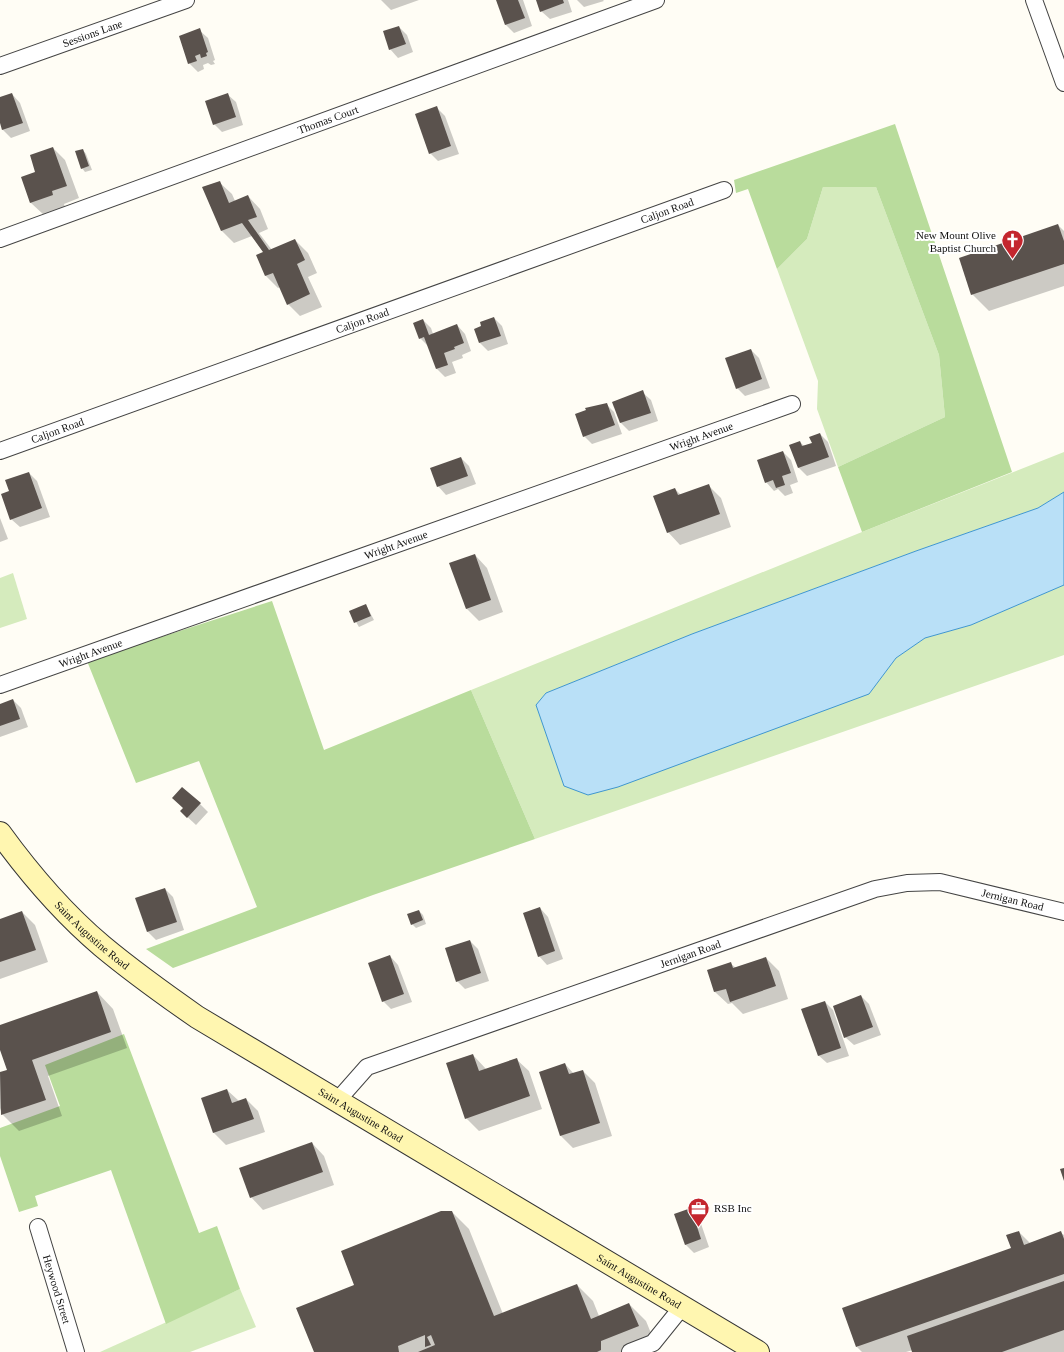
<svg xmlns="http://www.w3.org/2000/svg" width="1064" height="1352" viewBox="0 0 1064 1352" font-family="'Times New Roman',serif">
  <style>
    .green { fill: #d5ebbd }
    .forest { fill: #b9dc9c }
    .water { fill: #b9e0f7; stroke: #3f96cf }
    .shadow { fill: #0003 }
    .building { fill: #5a524d }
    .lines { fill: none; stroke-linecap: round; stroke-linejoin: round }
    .street-casing { stroke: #444; stroke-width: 18 }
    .secondary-casing { stroke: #333; stroke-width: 24 }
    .street { stroke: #fff; stroke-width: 16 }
    .secondary { stroke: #fff6b0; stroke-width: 22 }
    .labels { text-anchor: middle; stroke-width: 4; stroke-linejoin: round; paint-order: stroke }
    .street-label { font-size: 11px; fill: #111; stroke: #fff }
    .poi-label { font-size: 11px; fill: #111; stroke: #fff; text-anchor: end }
  </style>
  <rect width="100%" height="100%" fill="#fffdf5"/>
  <g class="green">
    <path d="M823 187H876L939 355 945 417 838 467 817 409 818 381 777 269 807 239Z"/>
    <path d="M1064 452V492L1038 508 916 551 692 634 546 693 536 705 869 694 896 658 925 638 971 625 1064 585V655L535 839 471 690 862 532Z"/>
    <path d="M13 573 27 619 0 628V578Z"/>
    <path d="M240 1289 256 1327 190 1352H100Z"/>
  </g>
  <g class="forest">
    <path d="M895 124 1012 472 862 532 838 467 945 417 939 355 876 187H823L807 239 777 269 748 189 736 193 734 180Z"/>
    <path d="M272 601 324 750 471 690 535 839 373 895 173 968 146 949 257 907 199 761 136 783 87 661Z"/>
    <path d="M124 1034 199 1233 217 1226 240 1289 166 1324 111 1170 35 1196 38 1206 19 1212 0 1156V1128L60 1106 45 1065Z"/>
  </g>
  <path class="water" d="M1064 492V585L971 625 925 638 896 658 869 694 618 787 588 795 564 786 536 705 546 693 692 634 916 551 1038 508Z"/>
  <g class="shadow">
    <path d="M381 0H419L391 10Z"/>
    <path d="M497 0H523L532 26 514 33 506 25Z"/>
    <path d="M537 0H568L572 12 550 19 541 11Z"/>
    <path d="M577 0H603L604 1 584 7Z"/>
    <path d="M399 27 407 35 413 52 398 58 390 49Z"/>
    <path d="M199 30 208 38 215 60 213 61 215 64 211 65 208 63 203 65 204 69 198 72 189 63Z"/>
    <path d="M12 94 20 103 30 131 11 138 3 130 0 120V98Z"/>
    <path d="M227 94 236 102 243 125 222 132 214 124Z"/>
    <path d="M437 108 445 116 459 154 438 161 430 153Z"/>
    <path d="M53 148 65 160 79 198 64 204 65 207 44 215 31 203 22 178 37 173Z"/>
    <path d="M83 150 86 154 92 170 85 172 82 168Z"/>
    <path d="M219 182 232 194 235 201 248 196 260 209 268 229 259 233 272 250 295 240 308 253 317 273 308 277 322 307 300 316 288 304 280 287 278 288 266 276 264 253 252 236 234 243 221 230Z"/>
    <path d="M1058 225 1064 231V286L989 311 972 294Z"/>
    <path d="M494 318 502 326 508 344 488 351 480 343Z"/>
    <path d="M423 320 431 328 433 334 457 325 465 334 471 351 462 355 463 358 452 362 456 373 445 377 437 369 428 346 420 338Z"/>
    <path d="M751 350 759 358 770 388 745 396 737 388Z"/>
    <path d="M642 392 651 400 658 421 629 431 621 423 613 402Z"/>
    <path d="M606 404 614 412 622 434 592 444 584 436Z"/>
    <path d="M820 434 828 442 836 466 807 476 799 468 790 445 800 442 804 446 813 443Z"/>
    <path d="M783 452 791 460 798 482 790 485 793 493 785 496 778 489 774 491 766 482Z"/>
    <path d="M461 458 469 466 476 484 446 495 438 486Z"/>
    <path d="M29 473 37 481 50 517 20 527 11 519 10 492Z"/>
    <path d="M708 485 721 498 731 527 680 545 668 532 675 489 681 495Z"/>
    <path d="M0 518 8 539 0 542Z"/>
    <path d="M475 555 487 568 503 612 479 621 466 608Z"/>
    <path d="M366 605 374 620 359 627 350 612Z"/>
    <path d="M13 700 21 708 28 727 0 737V705Z"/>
    <path d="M200 804 208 812 196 825 181 811Z"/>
    <path d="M165 889 173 897 184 930 156 940 148 932Z"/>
    <path d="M540 908 548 917 563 959 547 965 539 956Z"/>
    <path d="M419 911 423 915 426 924 416 928 412 924Z"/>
    <path d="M22 912 35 925 48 962 0 979V920Z"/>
    <path d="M470 941 478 949 489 981 465 989 457 981Z"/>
    <path d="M390 956 398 965 412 1002 391 1009 383 1001Z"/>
    <path d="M766 958 779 971 788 999 743 1014 732 1003 728 1004 715 992 708 971 730 963 736 968Z"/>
    <path d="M97 992 113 1009 127 1048 48 1076 62 1116 19 1131 2 1114 0 1108V1073L8 1070 0 1047V1026Z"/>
    <path d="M861 996 869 1004 881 1035 854 1045 845 1037Z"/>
    <path d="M825 1002 833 1010 849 1056 827 1063 818 1055Z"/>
    <path d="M473 1055 486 1069 516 1059 529 1071 542 1109 479 1131 466 1118Z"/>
    <path d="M565 1064 574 1074 583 1071 595 1083 612 1136 573 1148 561 1136 540 1072Z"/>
    <path d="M227 1090 239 1101 246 1099 258 1111 265 1132 226 1145 214 1133Z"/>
    <path d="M312 1143 324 1156 334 1185 263 1210 251 1197Z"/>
    <path d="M691 1210 699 1218 709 1247 694 1253 685 1244Z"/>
    <path d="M452 1212 469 1229 503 1314 577 1285 593 1301 599 1316 629 1304 646 1321 655 1343 632 1352H315L356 1286Z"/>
    <path d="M1019 1232 1030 1243 1061 1233 1064 1235V1352H913V1350L906 1352H862L857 1347 1012 1249Z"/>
  </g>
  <g class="building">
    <path d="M496 0H518L525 18 505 25Z"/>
    <path d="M536 0H563L564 3 540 12Z"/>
    <path d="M399 26 406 44 389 50 383 31Z"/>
    <path d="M200 28 208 52 206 53 207 56 201 58 200 54 195 56 197 61 188 64 179 36Z"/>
    <path d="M12 93 23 123 2 130 0 123V97Z"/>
    <path d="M228 93 236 117 213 125 205 101Z"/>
    <path d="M437 106 451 146 429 154 415 114Z"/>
    <path d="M53 147 67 186 52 191 53 195 30 203 21 177 35 172 30 155Z"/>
    <path d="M83 149 89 166 81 169 75 151Z"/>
    <path d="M220 181 229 203 248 195 257 217 248 220 269 250 295 239 305 260 297 264 310 294 287 305 273 273 265 276 256 255 263 252 242 223 221 231 202 187Z"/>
    <path d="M1058 224 1064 241V264L971 295 959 258Z"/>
    <path d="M494 317 501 336 479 343 474 329 481 326 480 322Z"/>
    <path d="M423 319 429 335 457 324 464 343 454 347 455 349 444 353 448 365 436 369 424 337 419 339 413 323Z"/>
    <path d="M751 349 762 379 736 389 725 358Z"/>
    <path d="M643 390 651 413 620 423 612 402Z"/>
    <path d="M607 403 615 425 583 437 575 414 586 410 585 408Z"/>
    <path d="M820 433 829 457 798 468 789 445 800 441 802 446 812 443 809 437Z"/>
    <path d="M783 451 791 473 782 476 785 485 776 488 773 480 765 483 757 460Z"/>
    <path d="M461 457 468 476 437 487 430 468Z"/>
    <path d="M29 472 42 508 10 520 1 494 9 491 5 480Z"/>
    <path d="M709 484 720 514 667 533 653 496 675 488 678 495Z"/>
    <path d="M475 554 491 600 466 609 449 563Z"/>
    <path d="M366 604 371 616 354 623 349 611Z"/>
    <path d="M13 699 20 719 0 726V704Z"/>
    <path d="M182 787 201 803 187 818 180 811 183 808 172 798Z"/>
    <path d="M165 888 177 922 147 932 135 898Z"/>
    <path d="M540 907 555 951 538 957 523 913Z"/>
    <path d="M419 910 423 920 411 925 407 914Z"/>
    <path d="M22 911 36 950 0 962V919Z"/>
    <path d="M470 940 481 973 456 982 445 948Z"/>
    <path d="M390 955 404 994 382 1002 368 963Z"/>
    <path d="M766 957 776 986 730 1002 726 989 714 992 707 970 731 962 733 968Z"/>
    <path d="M97 991 111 1032 32 1060 46 1100 1 1115 0 1072 7 1070 0 1050V1025Z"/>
    <path d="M861 995 873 1027 844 1038 833 1006Z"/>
    <path d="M825 1001 841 1048 818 1056 801 1009Z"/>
    <path d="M473 1054 479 1071 517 1058 530 1096 465 1119 446 1063Z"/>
    <path d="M565 1063 569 1074 583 1070 600 1123 560 1136 539 1072Z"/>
    <path d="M227 1089 232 1103 246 1098 254 1119 213 1133 201 1098Z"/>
    <path d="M312 1142 323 1172 250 1198 239 1168Z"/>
    <path d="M1064 1168V1181L1060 1169Z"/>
    <path d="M691 1208 701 1239 685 1245 674 1214Z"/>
    <path d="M441 1211H452L494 1316 577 1284 591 1319 629 1303 639 1326 601 1341V1350L597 1352H418L435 1345 431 1335 427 1337 431 1345 425 1347V1335L398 1346 399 1352H314L296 1308 354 1285 341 1251Z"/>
    <path d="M1019 1231 1024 1245 1061 1231 1064 1239V1274L856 1347 842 1308 1011 1248 1006 1235Z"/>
    <path d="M1064 1281V1330L1002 1352H912L907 1336Z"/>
  </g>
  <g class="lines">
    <defs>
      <g id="street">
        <path d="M1034 0 1064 83"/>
        <path id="s1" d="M0 66 186 0"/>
        <path id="s2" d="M0 239 656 0"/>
        <path id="s3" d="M0 451 724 190"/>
        <path id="s4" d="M0 685 792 404"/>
        <path id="s5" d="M337 1101 367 1067 875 889 907 883 940 882 1064 912"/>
        <path id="s6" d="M38 1227 76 1352"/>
        <path d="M630 1352 653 1343 682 1307"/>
      </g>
      <g id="secondary">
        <path id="s7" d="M0 833C29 873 63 913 102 946 132 971 164 994 197 1017L758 1352"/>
      </g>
    </defs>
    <use href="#street" class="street-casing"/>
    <use href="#secondary" class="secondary-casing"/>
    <use href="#street" class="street"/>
    <use href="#secondary" class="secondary"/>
  </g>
  <defs>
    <symbol id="church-pin" viewBox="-11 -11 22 30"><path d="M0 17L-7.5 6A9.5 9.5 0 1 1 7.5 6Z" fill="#c4262e" stroke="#fff"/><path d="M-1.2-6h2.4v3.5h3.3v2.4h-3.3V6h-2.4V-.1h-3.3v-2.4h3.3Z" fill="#fff"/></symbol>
    <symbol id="office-pin" viewBox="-11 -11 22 30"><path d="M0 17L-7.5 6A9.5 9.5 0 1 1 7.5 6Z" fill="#c4262e" stroke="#fff"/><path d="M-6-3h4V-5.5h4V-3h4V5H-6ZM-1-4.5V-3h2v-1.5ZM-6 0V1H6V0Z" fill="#fff"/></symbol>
  </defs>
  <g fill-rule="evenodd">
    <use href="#church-pin" x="1000" y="228" width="25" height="34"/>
    <use href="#office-pin" x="686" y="1196" width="25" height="34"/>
  </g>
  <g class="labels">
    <g class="street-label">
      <text dy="4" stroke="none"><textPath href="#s1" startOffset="98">Sessions Lane</textPath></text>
      <text dy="4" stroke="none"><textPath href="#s2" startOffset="349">Thomas Court</textPath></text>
      <text dy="4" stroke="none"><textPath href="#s3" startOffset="709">Caljon Road</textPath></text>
      <text dy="4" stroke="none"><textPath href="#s3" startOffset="385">Caljon Road</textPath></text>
      <text dy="4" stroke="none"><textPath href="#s3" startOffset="61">Caljon Road</textPath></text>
      <text dy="4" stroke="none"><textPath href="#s4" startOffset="744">Wright Avenue</textPath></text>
      <text dy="4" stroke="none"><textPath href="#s4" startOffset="420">Wright Avenue</textPath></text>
      <text dy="4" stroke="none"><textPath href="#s4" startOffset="96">Wright Avenue</textPath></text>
      <text dy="4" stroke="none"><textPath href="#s5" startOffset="724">Jernigan Road</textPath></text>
      <text dy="4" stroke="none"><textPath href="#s7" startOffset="138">Saint Augustine Road</textPath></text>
      <text dy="4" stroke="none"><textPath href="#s5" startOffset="388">Jernigan Road</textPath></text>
      <text dy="4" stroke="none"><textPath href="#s7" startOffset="462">Saint Augustine Road</textPath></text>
      <text dy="4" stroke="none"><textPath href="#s7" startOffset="786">Saint Augustine Road</textPath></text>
      <text dy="4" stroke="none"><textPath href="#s6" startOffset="65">Heywood Street</textPath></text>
    </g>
    <g class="poi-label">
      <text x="996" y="239">New Mount Olive<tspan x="996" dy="13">Baptist Church</tspan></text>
      <text x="714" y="1212" text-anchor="start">RSB Inc</text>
    </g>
  </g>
</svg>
